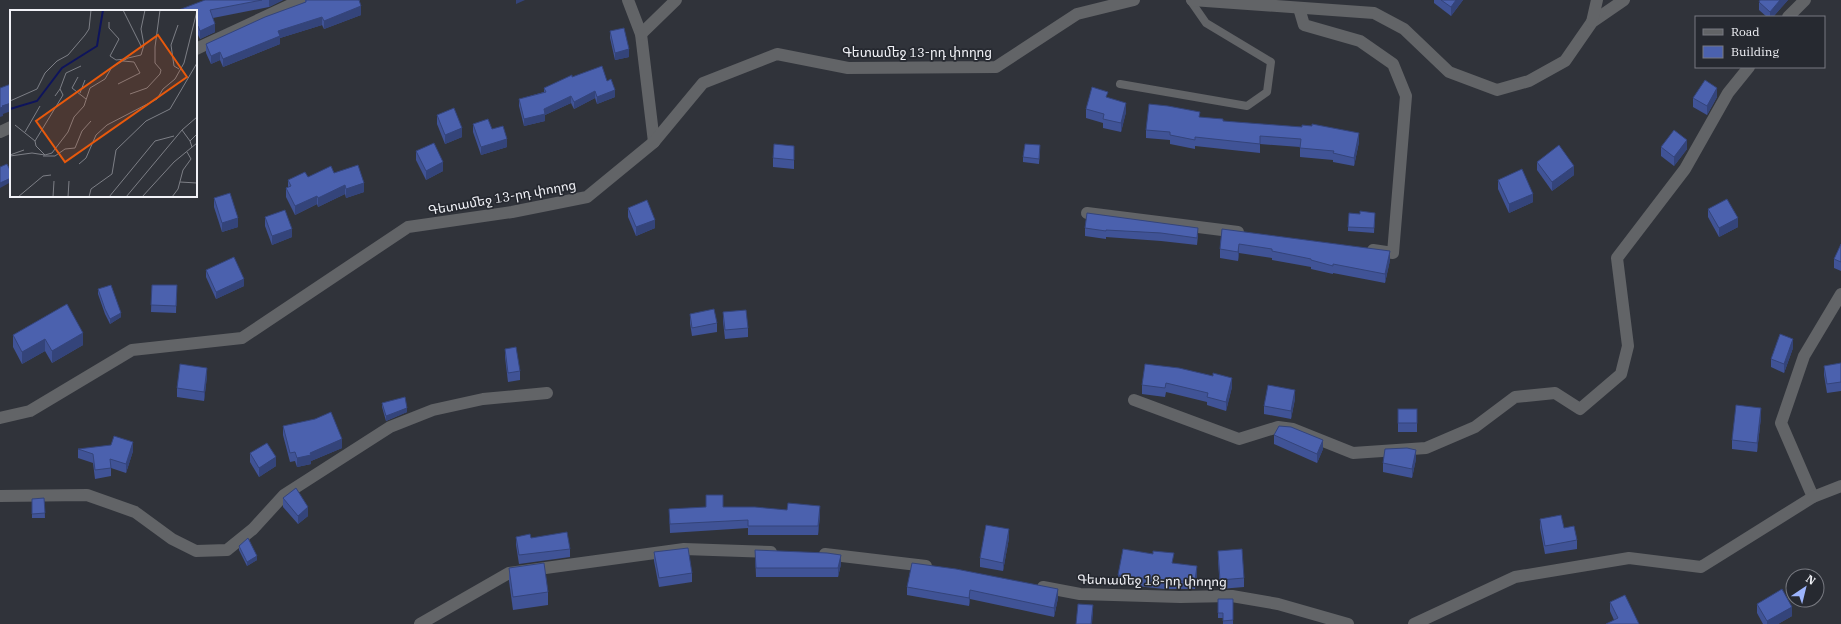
<svg xmlns="http://www.w3.org/2000/svg" width="1841" height="624" viewBox="0 0 1841 624" font-family="'IBM Plex Serif','Noto Sans Armenian',serif">
  <style>
    .lines { fill: none; stroke-linecap: round; stroke-linejoin: round }
    .lane { stroke: #626467; stroke-width: 8 }
    .street { stroke: #626467; stroke-width: 12 }
    .wall { fill: #405396 }
    .shaded-wall { fill: #34447a }
    .building { fill: #4b61ae; stroke: #34447a }
    .labels { text-anchor: middle; stroke-width: 3.5; stroke-linejoin: round; paint-order: stroke }
    .street-label { font-size: 13px; fill: #f1f2f7; stroke: #262930 }
    .inset-river { fill: none; stroke: #0e145c; stroke-width: 2 }
    .inset-road { fill: none; stroke: #7d7f86; stroke-width: 1 }
    .view { fill: #e8590c; fill-opacity: 0.15; stroke: #e8590c; stroke-width: 2 }
    .inset-edge { fill: none; stroke: #f1f2f7; stroke-width: 2 }
  </style>
  <rect width="100%" height="100%" fill="#30333a"/>
  <g class="lines">
    <path class="lane" d="M1120 84 1247 106 1267 92 1271 62 1206 23 1190 0"/>
    <g class="street">
      <path d="M628 0 641 34 654 142"/>
      <path d="M1192 0 1374 13 1404 29 1449 72 1497 90 1529 81 1565 61 1592 22 1624 0"/>
      <path d="M1299 8 1304 25 1360 41 1393 64 1406 96 1393 253 1373 250"/>
      <path d="M1788 17 1805 0"/>
      <path d="M1592 22 1597 0"/>
      <path d="M641 34 676 0"/>
      <path d="M196 49 301 0"/>
      <path d="M0 132 11 127"/>
      <path d="M1087 213 1238 232"/>
      <path d="M1134 400 1239 439 1278 427 1293 429 1353 453 1426 448 1475 427 1515 397 1555 393 1580 409 1621 374 1628 346 1617 258 1685 169 1728 93 1749 67"/>
      <path d="M0 418 30 411 132 350 242 338 408 227 512 212 587 197 654 142 703 83 777 54 848 68 996 67 1077 14 1134 0"/>
      <path d="M0 496 87 495 135 512 172 539 196 551 227 550 253 529 284 495 390 427 433 410 483 399 547 393"/>
      <path d="M1813 497 1781 423 1804 356 1841 294"/>
      <path d="M825 554 926 566"/>
      <path d="M1043 587 1080 594 1180 597 1232 596 1278 604 1348 624"/>
      <path d="M420 624 509 573 684 549 771 552"/>
      <path d="M1414 624 1515 577 1629 558 1701 567 1813 497 1841 486"/>
    </g>
  </g>
  <g class="wall">
    <path d="M205 0H283L269 7 213 18 215 32 200 39 198 35H196Z"/>
    <path d="M305 0H360L359 1 361 15 324 29 322 25 280 38V44L223 67 220 60 211 64 206 53V44L305 2Z"/>
    <path d="M1434 0H1463L1451 16 1434 3Z"/>
    <path d="M1788 0 1773 17H1767L1759 10V2Z"/>
    <path d="M610 31 629 57 615 60 610 38Z"/>
    <path d="M572 77 607 81 615 97 597 104 595 98 574 109 571 103 545 115V121L524 126 519 106V99L544 92V88Z"/>
    <path d="M1717 97 1707 115 1693 107V98Z"/>
    <path d="M1108 98 1126 112 1121 132 1103 128V123L1086 118V109Z"/>
    <path d="M437 115 462 137 445 144 437 124Z"/>
    <path d="M1200 117 1359 142 1354 166 1333 162V160L1300 157V147L1260 144V153L1195 146V149L1170 144V140L1146 138V130Z"/>
    <path d="M473 124 492 129 507 147 481 155 473 132Z"/>
    <path d="M1661 147 1687 149 1674 166 1661 156Z"/>
    <path d="M1040 150 1039 164 1023 162V157Z"/>
    <path d="M416 151 443 171 426 180 416 160Z"/>
    <path d="M794 155V169L773 167V158Z"/>
    <path d="M1537 162 1574 175 1552 191 1537 170Z"/>
    <path d="M334 173 364 192 346 198 345 194 318 207 317 204 295 215 286 197V188L288 187V180Z"/>
    <path d="M1498 180 1533 202 1509 213 1498 189Z"/>
    <path d="M214 198 238 227 222 232 214 207Z"/>
    <path d="M628 208 655 228 636 236 628 217Z"/>
    <path d="M1708 209 1738 227 1719 237 1708 217Z"/>
    <path d="M1375 213 1374 233 1348 231V227L1360 214Z"/>
    <path d="M265 217 292 237 272 245 265 226Z"/>
    <path d="M1085 228 1198 235 1197 245 1161 241 1106 237V239L1085 236Z"/>
    <path d="M1222 229 1390 260 1385 283 1333 273V274L1311 269V267L1272 260V258L1239 253 1238 261 1220 258V249Z"/>
    <path d="M1841 244V271L1834 268V259Z"/>
    <path d="M206 270 244 286 216 299 206 277Z"/>
    <path d="M152 285H177L176 313 151 312Z"/>
    <path d="M98 289 121 317 110 324 105 314 98 294Z"/>
    <path d="M67 304 83 345 52 363 45 351 22 364 13 347V335Z"/>
    <path d="M723 312 748 328V337L725 339 723 321Z"/>
    <path d="M690 314 717 323V332L692 336 690 323Z"/>
    <path d="M1793 348 1784 373 1771 367V359Z"/>
    <path d="M505 349 520 371V380L508 382 505 357Z"/>
    <path d="M1841 363V391L1827 393 1824 375V366Z"/>
    <path d="M1145 364 1232 387 1226 411 1207 405V402L1166 392 1165 397 1142 394V385Z"/>
    <path d="M207 376 204 401 177 397V388Z"/>
    <path d="M1295 399 1291 419 1264 414V406Z"/>
    <path d="M382 403 407 412 386 421 382 407Z"/>
    <rect x="1398" y="409" width="19" height="23"/>
    <path d="M1761 417 1757 452 1732 449V440Z"/>
    <path d="M283 426 342 448 311 461V464L297 467 295 461 290 462 283 435Z"/>
    <path d="M1274 435 1323 449 1317 463 1274 444Z"/>
    <path d="M78 449 133 451 126 473 111 468V476L95 479 93 463 78 458Z"/>
    <path d="M250 453 276 466 259 477 250 462Z"/>
    <path d="M1416 459 1412 478 1383 472V463Z"/>
    <path d="M44 498 45 518H32V499Z"/>
    <path d="M283 498 308 516 298 524 283 507Z"/>
    <path d="M723 507 820 515 818 535H748V528L670 533 669 509Z"/>
    <path d="M1540 519 1577 540V549L1545 554 1540 528Z"/>
    <path d="M516 537 531 538 570 549V557L519 564 516 545Z"/>
    <path d="M1009 538 1003 571 980 567V558Z"/>
    <path d="M239 546 257 560 247 566 239 550Z"/>
    <path d="M755 550 841 564 838 577H756Z"/>
    <path d="M1218 551 1244 578V587L1220 589 1218 560Z"/>
    <path d="M654 552 692 573V582L659 587 654 561Z"/>
    <path d="M1173 563 1197 574 1195 589H1164L1118 584V575Z"/>
    <path d="M509 568 548 592V605L513 610 509 581Z"/>
    <path d="M907 587 1058 589V598L1054 617 970 599 969 606 907 595Z"/>
    <path d="M1218 599H1233V624H1223V618H1218Z"/>
    <path d="M1610 602 1639 624 1614 620 1610 611Z"/>
    <path d="M1757 604 1792 616 1778 624H1763L1757 613Z"/>
  </g>
  <g class="shaded-wall">
    <path d="M269 0H283L269 7Z"/>
    <path d="M516 0H525L516 4Z"/>
    <path d="M1456 0H1463L1451 16V7Z"/>
    <path d="M1780 0H1788L1773 17H1770V12Z"/>
    <path d="M361 6V15L324 29V21Z"/>
    <path d="M322 17V25L280 38V44L223 67V59L278 31Z"/>
    <path d="M215 24V32L200 39V31Z"/>
    <path d="M198 26V35H196V27Z"/>
    <path d="M629 49V57L615 60V53Z"/>
    <path d="M220 52V60L211 64V56Z"/>
    <path d="M1717 88V97L1707 115V106Z"/>
    <path d="M615 90V97L597 104V97Z"/>
    <path d="M595 91V98L574 109V102Z"/>
    <path d="M571 96V103L545 115V121L524 126V119Z"/>
    <path d="M11 103V111L3 114V116L0 117V108L2 106Z"/>
    <path d="M1126 103V112L1121 132V123Z"/>
    <path d="M462 128V137L445 144V135Z"/>
    <path d="M1359 133V142L1354 166V158Z"/>
    <path d="M507 139V147L481 155V147Z"/>
    <path d="M1687 140V149L1674 166V157Z"/>
    <path d="M443 162V171L426 180V171Z"/>
    <path d="M1574 166V175L1552 191V182Z"/>
    <path d="M11 178V182L0 188V183Z"/>
    <path d="M364 183V192L346 198V189Z"/>
    <path d="M345 185V194L318 207V198Z"/>
    <path d="M1533 194V202L1509 213V204Z"/>
    <path d="M317 196V204L295 215V206Z"/>
    <path d="M238 218V227L222 232V223Z"/>
    <path d="M1738 218V227L1719 237V228Z"/>
    <path d="M655 220V228L636 236V227Z"/>
    <path d="M292 229V237L272 245V236Z"/>
    <path d="M1239 244V253L1238 261V252Z"/>
    <path d="M1390 251V260L1385 283V274Z"/>
    <path d="M244 279V286L216 299V292Z"/>
    <path d="M121 313V317L110 324V319Z"/>
    <path d="M83 333V345L52 363V351Z"/>
    <path d="M45 339V351L22 364V352Z"/>
    <path d="M1793 339V348L1784 373V364Z"/>
    <path d="M207 368V376L204 401V392Z"/>
    <path d="M1232 378V387L1226 411V402Z"/>
    <path d="M1295 390V399L1291 419V411Z"/>
    <path d="M407 408V412L386 421V416Z"/>
    <path d="M1761 408V417L1757 452V443Z"/>
    <path d="M342 439V448L311 461V464L297 467V458Z"/>
    <path d="M1323 440V449L1317 463V454Z"/>
    <path d="M133 442V451L126 473V464Z"/>
    <path d="M1416 450V459L1412 478V469Z"/>
    <path d="M276 457V466L259 477V468Z"/>
    <path d="M820 506V515L818 535V526Z"/>
    <path d="M308 507V516L298 524V516Z"/>
    <path d="M1009 529V538L1003 571V563Z"/>
    <path d="M841 555V564L838 577V568Z"/>
    <path d="M257 556V560L247 566V562Z"/>
    <path d="M1197 566V574L1195 589V581Z"/>
    <path d="M1058 589V598L1054 617V608Z"/>
    <path d="M970 590V599L969 606V598Z"/>
    <path d="M1093 605V614L1092 624H1091Z"/>
    <path d="M1792 607V616L1778 624H1767V621Z"/>
  </g>
  <g class="building">
    <path d="M205 0H262L210 10 215 24 200 31 198 26 196 27V11H176Z"/>
    <path d="M306 0H359L361 6 324 21 322 17 278 31 280 36 223 59 220 52 211 56 206 44 265 17 306 2Z"/>
    <path d="M1441 0H1456L1451 7Z"/>
    <path d="M1760 0H1780L1770 12 1759 2Z"/>
    <path d="M624 28 629 49 615 53 610 31Z"/>
    <path d="M602 66 607 81 611 79 615 90 597 97 595 91 574 102 571 96 544 109 545 114 524 119 519 99 546 92 544 88 572 75V77Z"/>
    <path d="M1705 80 1717 88 1707 106 1693 98Z"/>
    <path d="M11 84V103L2 106 3 107 0 108V88Z"/>
    <path d="M1092 87 1108 92 1106 97 1126 103 1121 123 1103 119 1104 114 1086 109Z"/>
    <path d="M1149 104 1168 106 1200 112 1199 117 1223 119V121L1302 127V125L1312 126V124L1359 133 1354 158 1333 153 1334 151 1300 148 1301 139 1260 136V144L1195 137V140L1170 135V132L1146 130Z"/>
    <path d="M454 108 462 128 445 135 437 115Z"/>
    <path d="M488 119 492 129 503 126 507 139 481 147 473 124Z"/>
    <path d="M1674 130 1687 140 1674 157 1661 147Z"/>
    <path d="M434 143 443 162 426 171 416 151Z"/>
    <path d="M774 144 794 146V160L773 158Z"/>
    <path d="M1025 144 1040 145 1039 159 1023 157Z"/>
    <path d="M1559 145 1574 166 1552 182 1537 162Z"/>
    <path d="M7 164 11 172V178L0 183V167Z"/>
    <path d="M358 165 364 183 346 189 345 185 318 198 317 196 295 206 286 188 291 186 288 180 305 172 308 177 331 166 334 173Z"/>
    <path d="M1522 169 1533 194 1509 204 1498 180Z"/>
    <path d="M230 193 238 218 222 223 214 198Z"/>
    <path d="M1727 199 1738 218 1719 228 1708 209Z"/>
    <path d="M647 200 655 220 636 227 628 208Z"/>
    <path d="M285 210 292 229 272 236 265 217Z"/>
    <path d="M1360 211 1375 213 1374 228 1348 227 1349 213 1360 214Z"/>
    <path d="M1087 213 1198 228 1197 238 1161 233 1106 230V231L1085 228Z"/>
    <path d="M1222 229 1390 251 1385 274 1333 264V266L1311 260V259L1272 251V249L1239 244 1238 252 1220 249Z"/>
    <path d="M1841 244V262L1834 259Z"/>
    <path d="M234 257 244 279 216 292 206 270Z"/>
    <path d="M111 285 121 313 110 319 105 309 98 289Z"/>
    <path d="M152 285H177L176 306 151 305Z"/>
    <path d="M67 304 83 333 52 351 45 339 22 352 13 335Z"/>
    <path d="M714 309 717 323 692 328 690 314Z"/>
    <path d="M746 310 748 328 725 330 723 312Z"/>
    <path d="M1780 334 1793 339 1784 364 1771 359Z"/>
    <path d="M516 347 520 371 508 373 505 349Z"/>
    <path d="M1841 363V382L1827 384 1824 366Z"/>
    <path d="M180 364 207 368 204 392 177 388Z"/>
    <path d="M1145 364 1179 368 1213 376V373L1232 378 1226 402 1207 397 1208 393 1166 383 1165 388 1142 385Z"/>
    <path d="M1268 385 1295 390 1291 411 1264 406Z"/>
    <path d="M405 397 407 408 386 416 382 403Z"/>
    <path d="M1736 405 1761 408 1757 443 1732 440Z"/>
    <rect x="1398" y="409" width="19" height="14"/>
    <path d="M331 412 342 439 310 453 311 455 297 458 295 452 290 453 283 426 315 419Z"/>
    <path d="M1279 426 1291 427 1323 440 1317 454 1274 435Z"/>
    <path d="M114 436 133 442 126 464 110 459 111 468 95 470 93 454 78 449 111 445Z"/>
    <path d="M267 443 276 457 259 468 250 453Z"/>
    <path d="M1407 448 1416 450 1412 469 1383 463 1385 449Z"/>
    <path d="M296 488 308 507 298 516 283 498Z"/>
    <path d="M706 495H723V507H755L787 510 788 503 820 506 818 526H748V520L670 524 669 509 706 507Z"/>
    <path d="M44 498 45 513 32 514V499Z"/>
    <path d="M1561 515 1564 528 1574 526 1577 540 1545 546 1540 519Z"/>
    <path d="M986 525 1009 529 1003 563 980 558Z"/>
    <path d="M567 532 570 549 519 555 516 537 530 534 531 538Z"/>
    <path d="M248 538 257 556 247 562 239 546Z"/>
    <path d="M688 548 692 573 659 578 654 552Z"/>
    <path d="M1123 549 1153 554V551L1174 553 1172 563 1197 566 1195 581H1164L1118 575Z"/>
    <path d="M1242 549 1244 578 1220 580 1218 551Z"/>
    <path d="M755 550 827 553 841 555 838 568H756Z"/>
    <path d="M544 563 548 592 513 597 509 568Z"/>
    <path d="M912 563 956 569 1058 589 1054 608 970 590 969 598 907 587Z"/>
    <path d="M1782 589 1792 607 1767 621 1757 604Z"/>
    <path d="M1625 595 1639 624H1606L1618 618 1610 602Z"/>
    <path d="M1218 599H1233V620L1223 621V613H1218Z"/>
    <path d="M1078 604 1093 605 1091 624H1076Z"/>
  </g>
  <g class="labels">
    <g class="street-label">
      <text x="917" y="57">Գետամեջ 13-րդ փողոց</text>
      <text transform="translate(502 197) rotate(-10)" y="5">Գետամեջ 13-րդ փողոց</text>
      <text transform="translate(1152 580) rotate(1)" y="5">Գետամեջ 18-րդ փողոց</text>
    </g>
  </g>
  <g transform="translate(10 10)">
    <rect width="187" height="187" fill="#30333a"/>
    <path class="inset-river" d="M0 99 27 91 52 58 87 36 93 0"/>
    <path class="inset-road" d="M113 0 132 38M99 12V18L109 29 100 46 106 50 115 49M168 15 161 35 164 56 169 59M68 67 62 78 76 89M108 74 130 63 124 52 113 51M50 79 56 63 71 56M70 83 75 70M120 84 137 78 150 64 151 60 145 53V37L150 0M0 91 27 79 35 63 47 51 58 45 75 25 79 19 81 0M5 115 25 131M15 122 30 96M180 131 172 120 187 107M182 137 180 131 187 124M0 145 14 140M35 145 26 136 25 131 53 85 50 79 45 86M0 146 22 143 35 145 42 143 58 122 64 107 74 96 80 78 95 69 102 57 118 48 131 45 134 35 131 19 135 0M33 146H45L55 139 65 138 72 121 81 111M69 154 76 148 86 125 97 115 147 89 153 79 165 69 174 53 187 1M170 172 187 173M8 187 33 166 41 165M43 187 44 171M58 187 59 171M79 187 81 179 102 164 106 140 136 111 160 99 187 53M99 187 145 131 164 126M116 187 172 120M132 187 164 152 187 133M162 187 168 179 173 160 181 149 177 142"/>
    <path class="view" d="M148 25 177 67 55 152 26 111Z"/>
    <rect width="187" height="187" class="inset-edge"/>
  </g>
  <rect x="1695" y="16" width="130" height="52" fill="#262930" stroke="#777980"/>
  <rect x="1703" y="29" width="20" height="6" fill="#626467" stroke="#777980"/>
  <text x="1731" y="36" font-size="12" fill="#f1f2f7">Road</text>
  <rect x="1703" y="46" width="20" height="12" fill="#4b61ae" stroke="#777980"/>
  <text x="1731" y="56" font-size="12" fill="#f1f2f7">Building</text>
  <g transform="translate(1805 588) rotate(35)"><circle r="19" fill="#262930" stroke="#777980"/>
  <path d="M0-3L7 15L0 10L-7 15Z" fill="#9cb4fd"/>
  <text y="-6" font-size="11" font-weight="bold" text-anchor="middle" fill="#f1f2f7">N</text>
  </g>
</svg>
